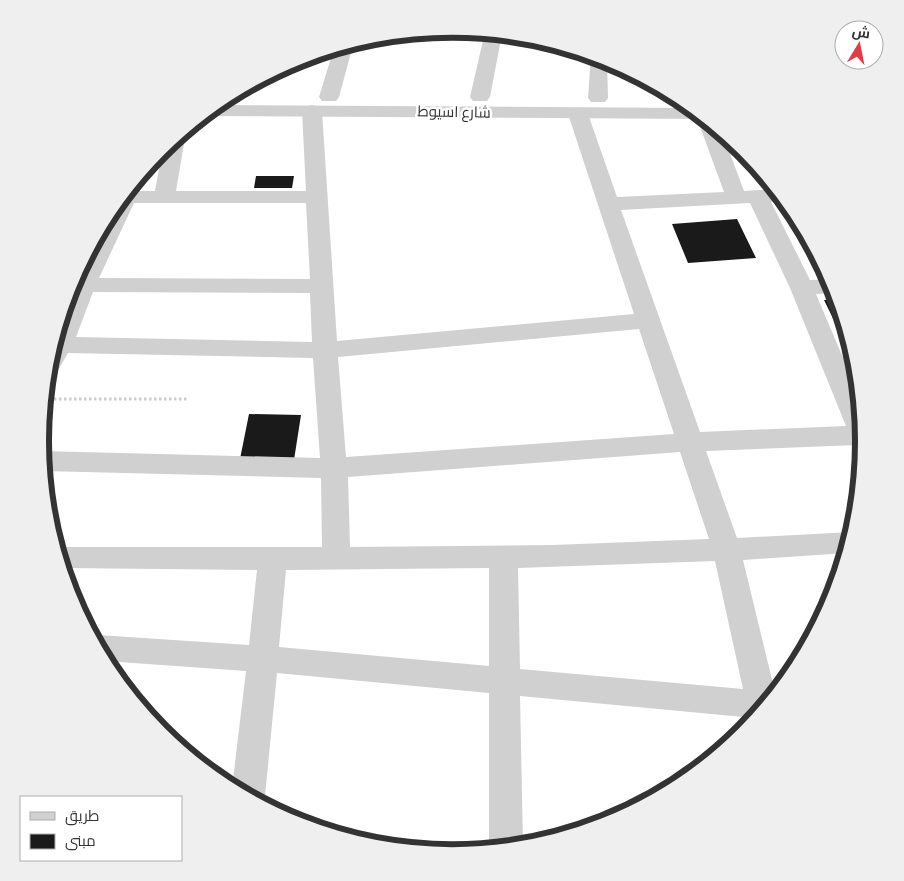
<svg xmlns="http://www.w3.org/2000/svg" width="904" height="881" viewBox="0 0 904 881" font-family="Cabin,Cairo,sans-serif">
  <style>
    .building { fill: #1a1a1a }
    .lines { fill: none; stroke-linecap: round; stroke-linejoin: round }
    .path { stroke: #cdcdcd; stroke-width: 3; stroke-dasharray: 2.5 2.5; stroke-linecap: butt }
    .minor { fill: #d0d0d0; fill-rule: evenodd }
    .tertiary { fill: #d0d0d0; fill-rule: evenodd }
    .labels { text-anchor: middle; stroke-width: 5; stroke-linejoin: round; paint-order: stroke }
    .far-street-label { font-size: 15px; fill: #333; stroke: #fff }
    .rim { fill: none; stroke: #333; stroke-width: 6 }
  </style>
  <rect width="100%" height="100%" fill="#fff"/>
  <g class="building">
    <path d="M256 176H294L292 188H254Z"/>
    <path d="M737 219 756 258 688 263 672 224Z"/>
    <path d="M837 299 846 326 851 343H845L824 300Z"/>
    <path d="M249 414 301 415 294 460 240 459Z"/>
  </g>
  <g class="lines">
    <path class="path" d="M44 399H189"/>
    <g class="minor">
      <path d="M485 32 502 34 490 97 487 101H473L470 97Z"/>
      <path d="M351 43 353 45 339 97 336 101H322L319 97 334 48Z"/>
      <path d="M591 54 607 59 608 98 605 102H591L588 98Z"/>
      <path d="M245 86 247 90 242 99 235 101 226 96Z"/>
      <path d="M312 105 319 107 322 111 337 341 634 314 568 114 571 110H585L588 114 617 197 724 192 698 121 703 116 722 132 744 191 776 189 785 200 771 202 810 280 830 279 835 293 816 294 860 398 863 446 857 445 706 451 737 538 852 532 846 553 743 560 775 692 754 718 520 696 523 845 489 847V693L277 673 265 796 262 803 232 788 246 671 105 661 92 637 98 635 249 645 257 570 63 568 56 547H322L321 478 43 471 41 451 320 458 313 358 68 353 56 374 47 376C52 317 89 236 127 191H155L163 147 180 133 185 138 176 191H306L302 111 305 107ZM134 203H306L310 279 99 278ZM750 203 790 288 846 426 700 432 621 210ZM93 292 310 293 312 342 76 337ZM639 329 674 434 346 457 338 357ZM680 452 709 539 553 545 350 547 348 477ZM715 561 743 689 520 669 518 568ZM489 568V666L279 647 286 570Z"/>
    </g>
    <path class="tertiary" d="M215 105 693 108 706 119 202 116Z"/>
  </g>
  <g class="labels">
    <g class="far-street-label">
      <text transform="translate(454 112) rotate(1)" y="5">شارع اسيوط</text>
    </g>
  </g>
  <path d="M0 0H904V881H0ZM49 441a403 403 0 1 1 806 0a403 403 0 1 1-806 0Z" fill="#efefef" fill-rule="evenodd"/>
  <path class="rim" d="M49 441a403 403 0 1 1 806 0a403 403 0 1 1-806 0Z"/>
  <rect x="20" y="796" width="162" height="65" fill="#ffffff" stroke="#adadad"/>
  <rect x="30" y="812" width="25" height="8" fill="#d0d0d0" stroke="#adadad"/>
  <text x="65" y="821" font-size="15" fill="#333333">طريق</text>
  <rect x="30" y="834" width="25" height="15" fill="#1a1a1a" stroke="#adadad"/>
  <text x="65" y="846" font-size="15" fill="#333333">مبنى</text>
  <g transform="translate(859 45) rotate(10)"><circle r="24" fill="#ffffff" stroke="#adadad"/>
  <path d="M0-4L9 19L0 12L-9 19Z" fill="#e63946"/>
  <text y="-8" font-size="14" font-weight="bold" text-anchor="middle" fill="#333333">ش</text>
  </g>
</svg>
